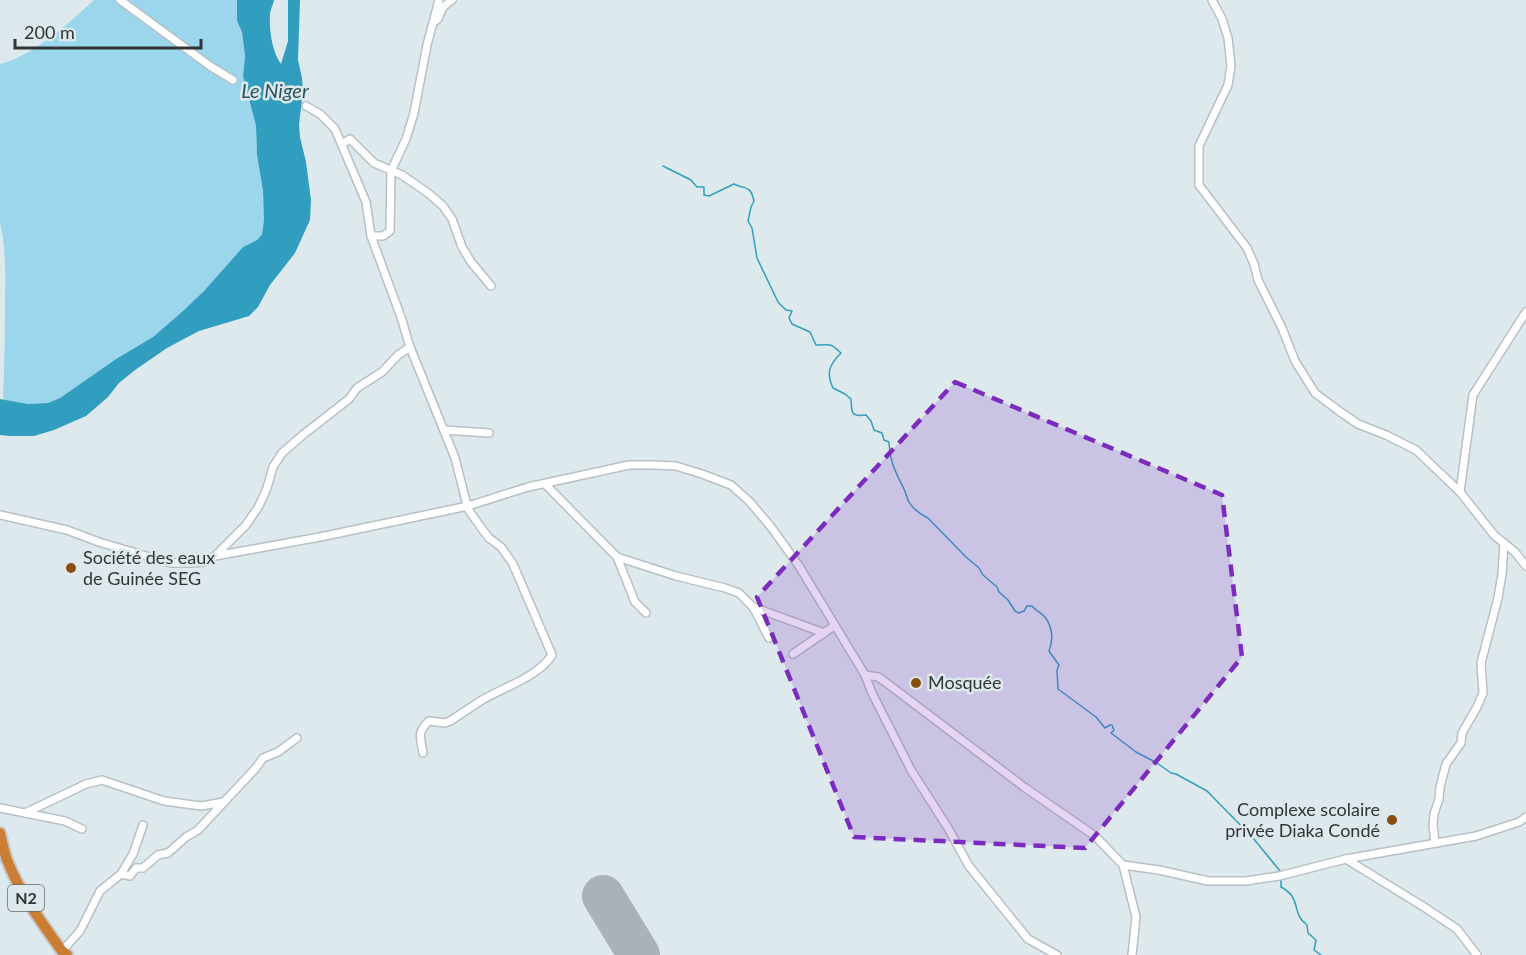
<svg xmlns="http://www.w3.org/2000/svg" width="1526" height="955" viewBox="0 0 1526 955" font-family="Lato,sans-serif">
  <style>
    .green { fill: #9bd6ec }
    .water { fill: #329ebf }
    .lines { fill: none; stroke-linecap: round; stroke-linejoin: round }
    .stream { stroke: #329ebf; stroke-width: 1.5 }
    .runway { stroke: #a9b2b6; stroke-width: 42 }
    .minor-casing { stroke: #b7c1c5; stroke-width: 10 }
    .highway-casing { stroke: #c5c6c7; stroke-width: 14 }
    .minor { stroke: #fff; stroke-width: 7 }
    .highway { stroke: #ca7d33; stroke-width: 10 }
    .marked { fill: #7b2cbf; fill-opacity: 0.2; stroke: #7b2cbf; stroke-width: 4.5; stroke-dasharray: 12 8; stroke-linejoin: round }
    .poi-dot { fill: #8b4f0d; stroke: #dee9ed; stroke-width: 2 }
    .labels { text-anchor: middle; stroke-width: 5; stroke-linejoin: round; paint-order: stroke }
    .shield { fill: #dee9ed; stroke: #656b6e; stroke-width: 1.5 }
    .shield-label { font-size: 16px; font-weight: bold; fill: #313537 }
    .poi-label { font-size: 18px; fill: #313537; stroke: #dee9ed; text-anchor: start }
    .water-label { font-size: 20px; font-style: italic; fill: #275362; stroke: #dee9ed }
  </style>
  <rect width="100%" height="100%" fill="#dee9ed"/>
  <path class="green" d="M94 0H237V21L242 32 245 56 243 76 256 126 257 155 263 191 264 220 262 233 257 240 243 247 204 291 183 311 153 337 116 359 60 398 48 403 28 404 3 400C4 370 5 341 5 311 5 281 7 252 0 223V64C33 56 69 23 94 0Z"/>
  <path class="water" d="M237 0H274C273 5 270 10 270 15 269 30 272 52 281 64L288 41V0H300L298 60 302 78 303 90 299 125 300 137 306 162 311 200 310 220 295 253 270 285 258 307 249 316 199 331 167 348 135 370 119 383 108 397 86 416 54 430 34 436H10L0 435V399L28 404 48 403 60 398 116 359 153 337 183 311 204 291 243 247 257 240 262 234 264 220 263 191 257 155 256 126 243 76 245 56 242 32 237 21Z"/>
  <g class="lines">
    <g class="stream">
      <path d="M663 166 691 180 697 187H704V195L709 196 734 184C746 190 750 184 754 201L751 207 748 221 752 228 757 258 778 302 786 310 792 311 789 318 792 324 810 332 816 345C832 345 829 342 841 353 829 365 826 373 833 388L845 394 851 399C852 413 850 417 866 415L871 421 874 430 882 433 884 440 889 442C890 462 895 471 904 489 906 493 907 499 909 502 913 509 922 515 928 518L966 557 979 568 983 575 997 587 999 592 1008 600 1015 611 1019 613 1024 611 1027 606H1032C1036 611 1039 611 1044 616 1052 625 1054 639 1049 651L1059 665 1057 670 1058 689 1096 717 1105 728 1110 725H1112L1114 730 1111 733 1136 752 1157 763 1171 773 1176 774 1207 791 1253 838 1280 871"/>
      <path d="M1284 878 1281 880V887C1303 899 1290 912 1307 925L1308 933 1316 940 1314 950 1321 955"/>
    </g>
    <path class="runway" d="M603 896 639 955"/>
    <defs>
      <g id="minor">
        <path d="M120 0 210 66 233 80"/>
        <path d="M1212 0 1222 19 1228 38 1231 66 1228 85 1199 146V185L1247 248 1254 264 1258 280 1282 328 1295 361 1315 393 1339 411 1358 424 1386 435 1416 450 1460 492 1494 535 1515 552 1526 566"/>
        <path d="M435 21 438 19 443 7 452 0"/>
        <path d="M306 106 320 114 335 129 366 202 371 236"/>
        <path d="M342 144 350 139 374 163 402 175 428 193 443 206 452 219 462 247 471 262 491 286"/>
        <path d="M444 430 489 433"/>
        <path d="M545 484 617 557 676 576 725 588 739 593 753 607 769 638"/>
        <path d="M1460 492 1473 395 1526 312"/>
        <path d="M0 515 67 530 99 542 170 563H193L204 562 215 556 320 537 468 506 528 487 629 465H653L676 466 702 474 731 485 750 502 771 527 799 566 865 675 878 677 884 681 1024 787 1095 836 1123 865 1159 870 1208 881H1246L1279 876 1346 859 1476 836 1519 822 1526 817"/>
        <path d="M215 556 246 525 259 506 267 488 273 467 282 453 304 434 349 399 357 388 382 372 398 355 410 347"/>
        <path d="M617 557 635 602 646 613"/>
        <path d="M753 607 824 633"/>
        <path d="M793 654 834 626"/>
        <path d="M865 675 872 693 911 770 948 828 969 866 1028 939 1057 955"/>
        <path d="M423 753C421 738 416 733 429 721L445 723 450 721C461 714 471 707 482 700 504 687 538 677 552 655L513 564 501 547 489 538 482 529 468 509 455 458 410 347 401 317 371 236H383L390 231 391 171 406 139 414 113 427 45 439 0"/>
        <path d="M0 808 65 821 82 829"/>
        <path d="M25 813 86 784 102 780 164 801 201 806 224 802 256 768 263 758 278 752 297 738"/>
        <path d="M1435 843 1433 825 1434 814 1439 799 1440 787 1446 764 1461 743 1462 733 1477 707 1483 693 1481 663 1498 598 1502 574 1504 543"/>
        <path d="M1346 859 1424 907 1457 929 1477 955"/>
        <path d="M1123 865 1136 917 1132 955"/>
        <path d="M121 874 130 876 136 868H143L158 855 168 853 186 837 198 830 224 802"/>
        <path d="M62 951 80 931 100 891 121 874 133 854 143 825"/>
      </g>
      <path id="highway" d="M0 833C2 842 4 851 7 860 20 893 41 922 62 951L67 955"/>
    </defs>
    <use href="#minor" class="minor-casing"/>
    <use href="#highway" class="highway-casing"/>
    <use href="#minor" class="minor"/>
    <use href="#highway" class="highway"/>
  </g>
  <path class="marked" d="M955 382 1222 495 1242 657 1085 848 854 837 757 597Z"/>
  <g class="poi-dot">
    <circle cx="71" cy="568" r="6"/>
    <circle cx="916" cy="683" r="6"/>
    <circle cx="1392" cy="820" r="6"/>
  </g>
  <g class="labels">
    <rect class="shield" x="8" y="885" width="36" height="26" rx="4.5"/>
    <g class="shield-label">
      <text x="26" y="904">N2</text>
    </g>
    <g class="poi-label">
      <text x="83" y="564">Société des eaux<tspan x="83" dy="21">de Guinée SEG</tspan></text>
      <text x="928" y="689">Mosquée</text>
      <text x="1380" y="816" text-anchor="end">Complexe scolaire<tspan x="1380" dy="21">privée Diaka Condé</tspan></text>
    </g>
    <g class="water-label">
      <text x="275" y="98">Le Niger</text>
    </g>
  </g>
  <path d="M15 39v9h186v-9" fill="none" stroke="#313537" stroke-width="3"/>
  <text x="24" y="39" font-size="18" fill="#313537" stroke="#dee9ed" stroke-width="4.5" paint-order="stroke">200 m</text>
</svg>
